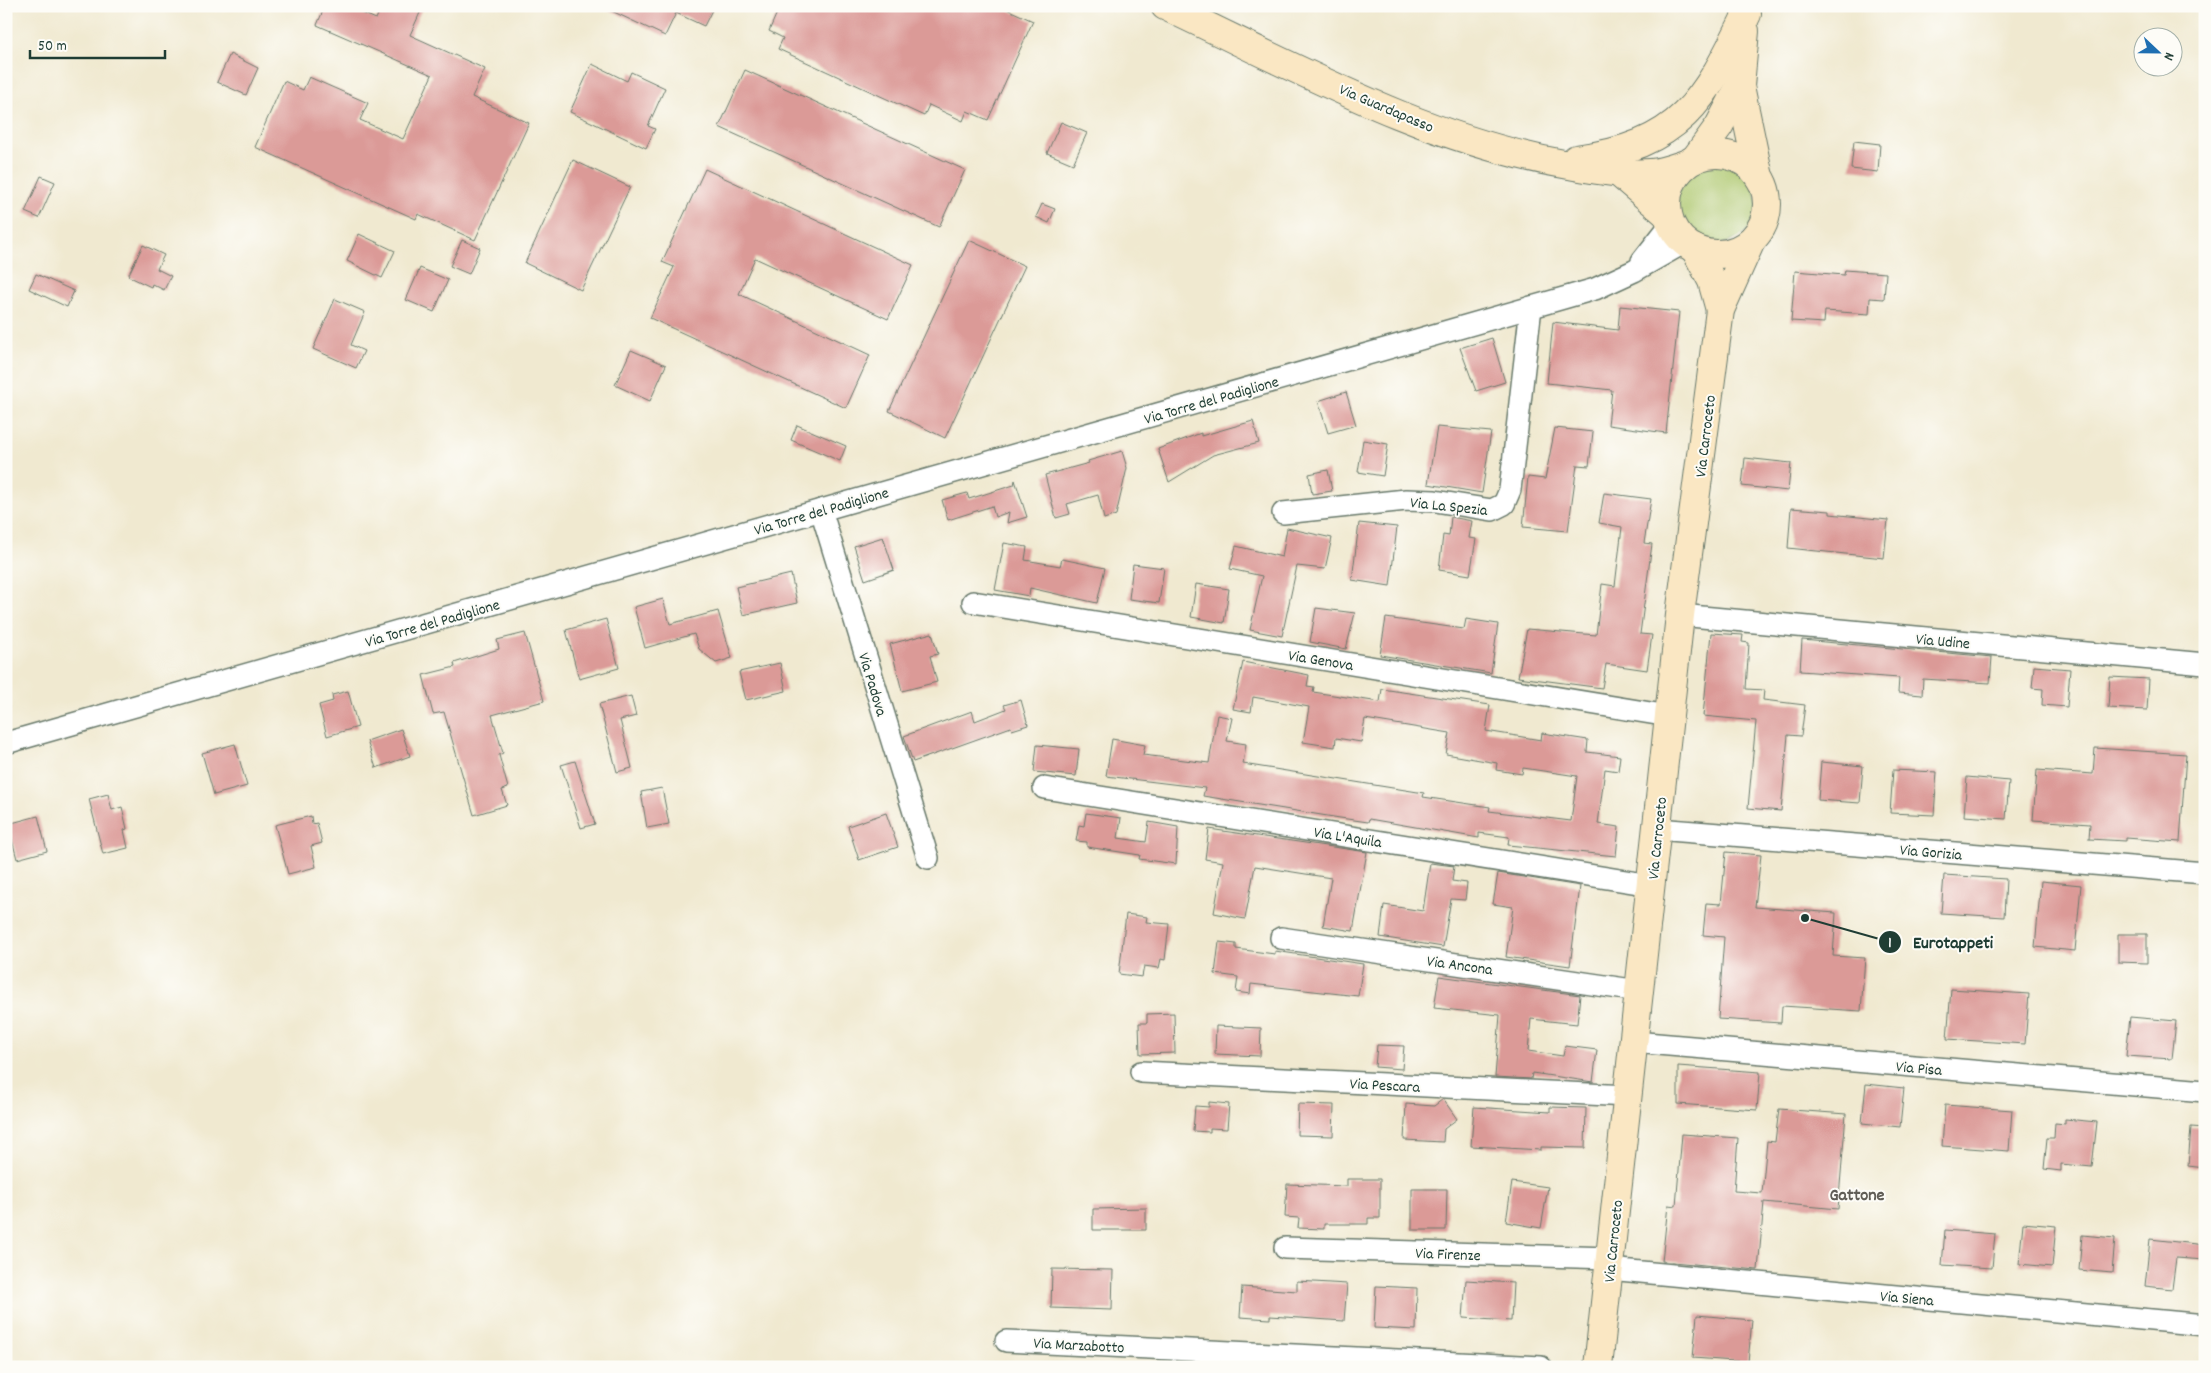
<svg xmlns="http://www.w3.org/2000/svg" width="2211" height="1373" viewBox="0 0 2211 1373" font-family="Dekko,sans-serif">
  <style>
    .green { fill: #adc76e; stroke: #668251 }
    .building { fill: #db9a97 }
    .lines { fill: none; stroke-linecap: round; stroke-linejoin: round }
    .street-casing { stroke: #68796b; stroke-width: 24 }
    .secondary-casing { stroke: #68796b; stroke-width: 30 }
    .street { stroke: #fff; stroke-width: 21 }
    .secondary { stroke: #fae7c3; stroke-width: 28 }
    .labels { text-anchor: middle; stroke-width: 4; stroke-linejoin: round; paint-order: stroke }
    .street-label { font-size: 16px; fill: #1f3d34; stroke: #fdfcf7 }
    .neighbourhood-label { font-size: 18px; font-weight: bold; fill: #615e57; stroke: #fdfcf7 }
    .leader { fill: none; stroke: #1f3d34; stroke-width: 2 }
    .callout-dot { fill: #1f3d34; stroke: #fdfcf7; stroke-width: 2 }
    .mark-label { font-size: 15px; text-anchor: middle; font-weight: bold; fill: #fff }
    .callout-label { font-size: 18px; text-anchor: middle; font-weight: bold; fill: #1f3d34; stroke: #fdfcf7; stroke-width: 4; stroke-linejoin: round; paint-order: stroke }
  </style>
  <rect width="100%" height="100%" fill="#fdfcf7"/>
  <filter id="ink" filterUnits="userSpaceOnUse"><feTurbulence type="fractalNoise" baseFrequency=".02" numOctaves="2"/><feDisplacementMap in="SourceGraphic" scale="10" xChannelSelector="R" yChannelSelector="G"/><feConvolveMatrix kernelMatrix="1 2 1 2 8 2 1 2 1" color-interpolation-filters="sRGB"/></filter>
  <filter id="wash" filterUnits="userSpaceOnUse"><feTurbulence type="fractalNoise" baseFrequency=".0096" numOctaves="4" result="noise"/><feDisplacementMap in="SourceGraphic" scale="20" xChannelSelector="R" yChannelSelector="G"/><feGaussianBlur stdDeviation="1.12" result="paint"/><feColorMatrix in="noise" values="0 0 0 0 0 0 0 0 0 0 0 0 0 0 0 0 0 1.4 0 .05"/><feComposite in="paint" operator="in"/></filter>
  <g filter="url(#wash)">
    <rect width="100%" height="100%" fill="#f0e9d0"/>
    <circle class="green" cx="1717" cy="204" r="40"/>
    <g id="blocks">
      <g class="building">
        <path d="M325 6H346L376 19 382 6H423L410 35 485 69 472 97 529 123 475 240 418 214 416 219 255 147 284 81 303 90 309 77 368 103 360 120 403 139 432 75 317 25Z"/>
        <path d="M601 6H714L704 26 676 13 665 36Z"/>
        <path d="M780 6H1000L1033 21 988 120 967 111 963 121 929 105 924 116 778 49 783 38 769 31Z"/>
        <path d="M230 54 258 68 246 95 217 82Z"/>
        <path d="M592 64 627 81 631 72 665 88 648 126 655 129 646 148 570 112Z"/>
        <path d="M745 70 965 170 939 227 719 127Z"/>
        <path d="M1061 122 1087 133 1073 164 1047 153Z"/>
        <path d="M1854 141 1880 144 1878 172 1851 169Z"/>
        <path d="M573 160 630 187 581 290 525 263Z"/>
        <path d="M705 169 913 265 888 319 755 258 739 294 870 355 846 408 650 318 674 267 662 262Z"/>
        <path d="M41 176 55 182 39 218 25 212Z"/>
        <path d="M1042 204 1055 209 1049 223 1036 217Z"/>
        <path d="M359 234 395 251 382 278 347 261Z"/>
        <path d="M462 240 480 248 469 274 450 266Z"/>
        <path d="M969 240 1025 266 945 438 889 411Z"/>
        <path d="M143 245 164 255 157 269 171 276 164 290 152 284 151 287 128 276Z"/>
        <path d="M420 268 448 280 434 312 406 300Z"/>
        <path d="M1845 270 1886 273 1884 299 1870 298 1869 314 1825 311 1824 323 1791 321 1795 271 1844 275Z"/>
        <path d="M36 274 74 291 67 307 29 289Z"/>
        <path d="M335 299 365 312 351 345 364 351 356 368 313 349Z"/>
        <path d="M1620 306 1679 312 1666 433 1608 425 1612 390 1547 383 1553 322 1618 330Z"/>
        <path d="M1492 338 1505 382 1476 391 1460 348Z"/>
        <path d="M631 350 666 365 650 401 615 385Z"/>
        <path d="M1346 392 1356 425 1328 433 1318 401Z"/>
        <path d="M1253 421 1259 443 1213 455 1169 482 1158 449 1201 433V436Z"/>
        <path d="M797 425 846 446 840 461 791 440Z"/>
        <path d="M1437 427 1491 432 1482 493 1428 484Z"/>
        <path d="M1555 428 1593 432 1589 466 1577 465 1568 531 1523 527 1528 477 1545 479Z"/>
        <path d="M1363 440 1388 444 1383 476 1358 472Z"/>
        <path d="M1122 451 1127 468 1116 515 1104 519 1098 495 1067 504 1070 514 1056 518 1045 475 1089 463 1088 461Z"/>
        <path d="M1745 458 1791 463 1788 491 1742 486Z"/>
        <path d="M1328 470 1332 491 1312 494 1309 474Z"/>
        <path d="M1015 480 1027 517 1007 523 1009 512 995 517 992 506 948 520 942 500 967 493 969 499 1014 485Z"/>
        <path d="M1604 493 1651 499 1644 543 1652 544 1640 634 1652 635 1647 670 1606 664 1602 688 1518 677 1527 629 1596 635 1602 584 1615 586 1622 527 1599 523Z"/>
        <path d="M1791 508 1830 511V514L1888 520 1884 558 1788 548Z"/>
        <path d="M1451 517 1472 521 1469 538 1476 539 1470 575 1439 570 1443 535 1449 536Z"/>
        <path d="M1359 523 1397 527 1390 586 1352 580Z"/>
        <path d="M1287 528 1332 538 1325 569 1297 566 1282 636 1250 630 1262 576 1230 569 1236 546 1282 557Z"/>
        <path d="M883 537 894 570 865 580 854 546Z"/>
        <path d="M1004 543 1027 547 1025 560 1060 566 1062 559 1105 568 1097 603 1030 588 1029 596 995 590Z"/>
        <path d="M1133 564 1164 568 1159 603 1129 599Z"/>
        <path d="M791 574 797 603 743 615 736 587Z"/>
        <path d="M1196 584 1229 589 1224 623 1191 617Z"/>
        <path d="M663 599 670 624 718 611 732 658 716 663 699 649 694 634 645 648 634 607Z"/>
        <path d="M1316 608 1355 613 1346 649 1310 642Z"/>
        <path d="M1386 618 1464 629 1466 619 1498 624 1491 673 1380 655Z"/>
        <path d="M606 619 619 668 579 679 566 630Z"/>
        <path d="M525 633 544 701 492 715 503 753 499 755 508 788 502 790 507 805 474 815 444 712 433 714 423 675 455 667 454 663 499 649 497 640Z"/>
        <path d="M932 633 938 654 930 656 937 682 902 691 890 644Z"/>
        <path d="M1711 633 1743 635 1742 642 1749 643 1746 689 1764 690 1763 700 1805 705 1801 736 1788 735 1781 811 1748 808 1756 721 1703 716Z"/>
        <path d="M1802 640 1992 657 1990 683 1923 679 1922 695 1898 693 1899 678 1800 671Z"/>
        <path d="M1243 662 1309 675 1307 686 1314 687 1313 692 1380 702 1382 689 1490 705 1486 731 1541 740 1542 733 1588 740 1587 752 1620 756 1618 771 1605 769 1598 824 1619 827 1616 856 1508 845 1509 837 1479 833V838L1369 819 1368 822 1340 818 1203 796 1205 788 1106 776 1112 739 1145 745 1143 755 1209 763 1217 715 1232 718 1227 741 1246 744 1243 764 1424 793 1423 797 1490 807 1489 811 1571 821 1577 776 1523 768 1522 774 1496 770 1497 763 1446 754 1450 733 1365 719 1361 742 1336 738 1335 747 1303 742 1309 707 1253 697 1251 712 1233 709Z"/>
        <path d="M780 663 786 691 746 700 739 672Z"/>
        <path d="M2034 666 2070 669 2067 707 2042 705 2043 689 2032 688Z"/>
        <path d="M2110 677 2149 679 2147 710 2108 708Z"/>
        <path d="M348 691 358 727 327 736 319 705 333 701 332 695Z"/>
        <path d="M631 696 636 716 620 720 632 768 617 772 599 704Z"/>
        <path d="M1021 700 1028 725 1012 730 1011 727 913 762 904 736 972 711 975 721 1006 709 1004 705Z"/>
        <path d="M401 729 410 756 376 768 367 741Z"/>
        <path d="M235 744 247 786 214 795 202 753Z"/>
        <path d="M1037 745 1079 749 1076 776 1034 772Z"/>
        <path d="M2095 748 2186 754 2180 842 2126 838V841L2089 839 2090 824 2033 820 2037 770 2093 774Z"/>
        <path d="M575 761 595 824 581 828 561 765Z"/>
        <path d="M1821 762 1863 766 1860 803 1818 800Z"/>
        <path d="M1893 770 1937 772 1934 815 1890 813Z"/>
        <path d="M1967 777 2009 781 2006 819 1964 816Z"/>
        <path d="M662 788 669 824 647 828 641 792Z"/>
        <path d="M108 794 112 810 122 807 127 829 124 830 128 848 103 854 89 799Z"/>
        <path d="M886 813 898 847 859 860 848 826Z"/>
        <path d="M1086 813 1121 818 1118 838 1146 842 1149 822 1178 827 1176 864 1139 859 1140 855 1087 847V842L1076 841 1079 825 1084 826Z"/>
        <path d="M38 816 47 851 17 859 8 824Z"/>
        <path d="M311 816 312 824 317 823 322 843 311 846 316 867 288 874 275 825Z"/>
        <path d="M1209 829 1367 852 1353 931 1323 926 1331 878 1255 866 1245 919 1214 913 1223 862 1205 859Z"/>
        <path d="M1726 852 1761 855 1755 907 1836 913 1833 956 1865 958 1861 1011 1782 1006 1781 1023 1718 1019 1724 937 1703 935 1706 903 1721 904Z"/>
        <path d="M1430 863 1454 866 1452 881 1467 883 1465 900 1451 899 1443 947 1380 937 1384 905 1423 911Z"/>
        <path d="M1498 873 1580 886 1570 966 1506 957 1513 907 1493 904Z"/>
        <path d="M1944 875 2006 879 2004 917 1941 913Z"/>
        <path d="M2041 881 2081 885 2075 951 2035 947Z"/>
        <path d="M1126 914 1147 917 1146 922 1169 924 1165 960 1161 959 1159 968 1144 966 1142 977 1119 974Z"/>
        <path d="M2118 934H2147V963L2118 962Z"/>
        <path d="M1219 942 1236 944V949L1275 954V951L1363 964 1358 996 1251 984 1250 994 1236 992 1238 977 1215 974Z"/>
        <path d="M1439 976 1580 995 1577 1024 1531 1019 1528 1051 1563 1056 1565 1046 1597 1050 1593 1082 1532 1073 1531 1079 1495 1077 1500 1015 1434 1008Z"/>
        <path d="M1951 989 2029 994 2025 1044 1947 1039Z"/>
        <path d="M1174 1013 1175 1053 1140 1054 1139 1023H1147V1014Z"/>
        <path d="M2130 1017 2176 1021 2172 1059 2126 1056Z"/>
        <path d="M1216 1026 1261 1028 1260 1056 1215 1054Z"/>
        <path d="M1377 1045 1404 1046 1402 1069 1375 1067Z"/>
        <path d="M1678 1066 1760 1072 1757 1110 1678 1104Z"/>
        <path d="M1866 1084 1904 1088 1900 1127 1862 1123Z"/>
        <path d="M1443 1099 1457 1119 1444 1129 1443 1142 1404 1140 1406 1104 1434 1106Z"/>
        <path d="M1209 1102 1229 1104 1227 1129 1210 1128V1132L1193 1131 1195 1106 1209 1107Z"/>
        <path d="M1298 1104 1334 1105 1333 1136 1297 1135Z"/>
        <path d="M1945 1105 2012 1110 2009 1151 1942 1146Z"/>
        <path d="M1474 1107 1550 1112V1107L1586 1108 1585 1148 1541 1147V1150L1471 1146Z"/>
        <path d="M1779 1109 1846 1114 1838 1209 1764 1202 1758 1270 1662 1261 1668 1205 1676 1206 1682 1134 1738 1138 1734 1191 1762 1193 1767 1141 1775 1142Z"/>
        <path d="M2065 1119 2097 1122 2092 1167 2061 1164V1171L2044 1169 2047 1138H2054L2055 1123 2065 1124Z"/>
        <path d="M2191 1127 2205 1128V1168L2188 1166Z"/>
        <path d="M1347 1179H1380V1218H1368V1224H1324V1229L1298 1228 1299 1218 1285 1217 1287 1184 1347 1186Z"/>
        <path d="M1512 1182 1548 1187 1541 1228 1506 1222Z"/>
        <path d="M1412 1189H1447L1446 1230H1412Z"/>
        <path d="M1146 1208V1230H1093V1209Z"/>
        <path d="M2023 1223 2056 1226 2052 1267 2019 1264Z"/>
        <path d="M1945 1230 1995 1234 1992 1268 1942 1265Z"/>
        <path d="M2082 1235 2115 1238 2112 1273 2079 1270Z"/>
        <path d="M2150 1239 2205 1245V1260L2176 1258 2172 1289 2145 1286Z"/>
        <path d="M1052 1269 1113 1270 1112 1310 1051 1308Z"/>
        <path d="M1466 1280 1513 1283 1511 1321 1463 1318Z"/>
        <path d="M1297 1281 1347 1284 1344 1321 1270 1316V1319L1240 1317 1242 1287 1297 1291Z"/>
        <path d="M1376 1286 1417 1288 1416 1330 1374 1328Z"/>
        <path d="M1697 1315 1752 1320 1748 1362 1693 1358Z"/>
      </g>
    </g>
  </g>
  <g filter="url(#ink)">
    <use href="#blocks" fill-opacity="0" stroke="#68796b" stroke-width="1"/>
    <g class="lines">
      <defs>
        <g id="street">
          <path d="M1642 261 1671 224"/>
          <path d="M821 510 928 858"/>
          <path d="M1283 513 1406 500 1435 501 1492 510 1504 504 1510 490 1531 307"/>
          <path d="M973 602 1669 716"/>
          <path d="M1680 615 2205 664"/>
          <path d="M6 743 1595 289 1634 271 1685 242"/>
          <path d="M1044 788 1651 885"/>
          <path d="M1657 829 2205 873"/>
          <path d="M1281 938 1639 991"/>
          <path d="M1634 1042 2205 1091"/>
          <path d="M1141 1072 1628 1096"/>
          <path d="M1285 1248 1610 1258"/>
          <path d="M1609 1269 2205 1325"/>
          <path d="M1006 1341 1541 1367"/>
        </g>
        <g id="secondary">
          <path d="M1165 6C1295 67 1427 141 1569 165 1597 170 1623 175 1651 173 1663 172 1676 167 1688 163"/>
          <path d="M1745 31 1740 86 1759 177"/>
          <circle cx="1717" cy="204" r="50"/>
          <path d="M1576 159C1681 145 1704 102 1747 14"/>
          <path d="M1695 159 1719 126 1740 86"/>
          <path d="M1620 174 1668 215"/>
          <path d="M1695 249 1712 281 1720 310"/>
          <path d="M1598 1367 1680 615 1720 310 1751 241"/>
        </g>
      </defs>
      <use href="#street" class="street-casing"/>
      <use href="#secondary" class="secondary-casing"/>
      <use href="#street" class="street"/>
      <use href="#secondary" class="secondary"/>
    </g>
  </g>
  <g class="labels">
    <g class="street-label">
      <text transform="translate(1387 107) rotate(23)" y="6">Via Guardapasso</text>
      <text transform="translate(1211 399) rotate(-16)" y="6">Via Torre del Padiglione</text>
      <text transform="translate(1704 436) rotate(-83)" y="6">Via Carroceto</text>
      <text transform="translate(1449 505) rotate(6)" y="6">Via La Spezia</text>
      <text transform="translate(821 510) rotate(-16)" y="6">Via Torre del Padiglione</text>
      <text transform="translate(432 622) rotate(-16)" y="6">Via Torre del Padiglione</text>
      <text transform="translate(1943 640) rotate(5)" y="6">Via Udine</text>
      <text transform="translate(1321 659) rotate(9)" y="6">Via Genova</text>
      <text transform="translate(874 684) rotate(73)" y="6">Via Padova</text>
      <text transform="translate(1348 836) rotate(9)" y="6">Via L'Aquila</text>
      <text transform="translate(1656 838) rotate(-84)" y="6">Via Carroceto</text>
      <text transform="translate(1931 851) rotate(5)" y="6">Via Gorizia</text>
      <text transform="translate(1460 964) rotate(8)" y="6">Via Ancona</text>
      <text transform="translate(1919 1067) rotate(5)" y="6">Via Pisa</text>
      <text transform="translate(1385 1084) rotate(3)" y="6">Via Pescara</text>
      <text transform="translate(1612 1241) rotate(-84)" y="6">Via Carroceto</text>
      <text transform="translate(1448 1253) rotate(2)" y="6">Via Firenze</text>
      <text transform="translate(1907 1297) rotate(5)" y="6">Via Siena</text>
      <text transform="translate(1079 1344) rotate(3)" y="6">Via Marzabotto</text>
    </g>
    <g class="neighbourhood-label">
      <text x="1857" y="1200">Gattone</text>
    </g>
  </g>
  <path class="leader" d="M1805 918L1890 942"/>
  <g class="callout-dot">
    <circle cx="1805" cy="918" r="5"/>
    <circle cx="1890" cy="942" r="12"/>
  </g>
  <g class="mark-label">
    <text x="1890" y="947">1</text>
  </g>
  <g class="callout-label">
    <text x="1953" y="948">Eurotappeti</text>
  </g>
  <rect width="2211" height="1373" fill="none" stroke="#fdfcf7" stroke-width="25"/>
  <g transform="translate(2158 52) rotate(112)"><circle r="24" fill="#fdfcf7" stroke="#a4b0a9"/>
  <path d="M0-4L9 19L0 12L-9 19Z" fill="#1f6fb2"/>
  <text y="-8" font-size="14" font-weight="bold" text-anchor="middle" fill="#1f3d34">N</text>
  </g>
  <path d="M30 50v8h135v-8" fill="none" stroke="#1f3d34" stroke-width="2.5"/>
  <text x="38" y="50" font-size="15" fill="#1f3d34" stroke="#fdfcf7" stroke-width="4" paint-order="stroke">50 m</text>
</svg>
